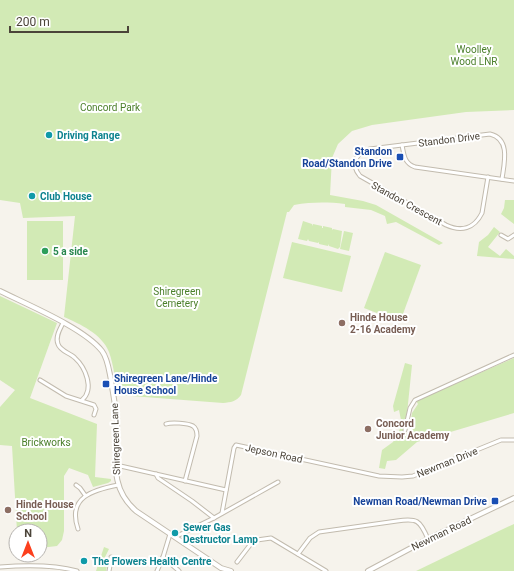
<svg xmlns="http://www.w3.org/2000/svg" width="514" height="571" viewBox="0 0 514 571" font-family="Roboto,sans-serif">
  <style>
    .green { fill: #d2eab5 }
    .lines { fill: none; stroke-linecap: round; stroke-linejoin: round }
    .minor-casing { stroke: #c2bbae; stroke-width: 5 }
    .tertiary-casing { stroke: #c2bbae; stroke-width: 6 }
    .minor { stroke: #fff; stroke-width: 3 }
    .tertiary { stroke: #fff; stroke-width: 4 }
    .culture-dot { fill: #0f9aa8; stroke: #fff; stroke-width: 1.5 }
    .transit-dot { fill: #1a4fb4; stroke: #fff; stroke-width: 1.5 }
    .leisure-dot { fill: #2e9e5b; stroke: #fff; stroke-width: 1.5 }
    .education-dot { fill: #8d6e63; stroke: #fff; stroke-width: 1.5 }
    .labels { text-anchor: middle; stroke-width: 4; stroke-linejoin: round; paint-order: stroke }
    .park-label { font-size: 10px; fill: #4a7f2a; stroke: #fff }
    .culture-label { font-size: 10px; font-weight: bold; fill: #0d838f; stroke: #fff; text-anchor: start }
    .street-label { font-size: 10px; fill: #4b4439; stroke: #fff }
    .transit-label { font-size: 10px; font-weight: bold; fill: #164399; stroke: #fff; text-anchor: end }
    .leisure-label { font-size: 10px; font-weight: bold; fill: #27864d; stroke: #fff; text-anchor: start }
    .education-label { font-size: 10px; font-weight: bold; fill: #785e54; stroke: #fff; text-anchor: start }
  </style>
  <rect width="100%" height="100%" fill="#f6f3ec"/>
  <g class="green">
    <path d="M0 0H514V110L466 112 372 125 352 131 338 144 332 158 330 195 363 201 376 205 443 243 439 245 396 222 387 224 385 216 371 210 345 207V204C327 202 312 202 294 205L289 212H287L241 395C236 402 231 402 223 403L118 395C115 381 114 366 109 352 102 334 80 324 64 317L75 216 23 218 20 203 0 200Z"/>
    <path d="M505 200H514V224L501 214 504 208Z"/>
    <rect x="27" y="221" width="36" height="59"/>
    <path d="M303 221 312 224V226L313 224 322 226V228H323V226L332 228V230L333 229 342 231 340 247 338 249 329 246V244L328 246 319 244V242L318 243 309 241 308 239 307 241 298 239Z"/>
    <path d="M494 227 500 232 488 247 500 256 506 249 514 256V259L477 256 479 242 488 235Z"/>
    <path d="M344 231 353 233 349 251 340 249Z"/>
    <path d="M292 242 351 256 342 292 283 278Z"/>
    <path d="M385 252 421 265 400 322 364 308Z"/>
    <path d="M0 296 57 323 30 398 97 424 95 477 111 479V481L108 483 93 487 88 475 69 468 64 476V531L62 540 57 546 40 548V531H17L12 446 0 445V407L15 390 0 380Z"/>
    <path d="M514 358V413L417 442 396 460 387 461 385 469 379 468 382 450 393 442 402 425 399 410 394 412 393 406 405 363 412 365 405 433 409 432 412 413 418 404 416 401Z"/>
    <path d="M514 524V571H416L501 530Z"/>
    <path d="M104 547 109 549 104 559 108 561 106 571H96Z"/>
  </g>
  <g class="lines">
    <defs>
      <g id="minor">
        <path d="M402 145C404 155 404 163 415 167L514 181"/>
        <path d="M488 177 482 213C474 229 461 232 446 225L360 176C350 164 356 152 370 149L490 134C511 139 504 164 502 179"/>
        <path d="M501 235 508 239 514 235"/>
        <path d="M63 323C60 329 55 337 58 344 60 351 70 353 75 358 85 367 95 389 82 400"/>
        <path d="M40 380 66 396 94 405 96 409 94 415"/>
        <path d="M166 424C171 422 188 423 193 426 196 428 197 432 197 436L185 481"/>
        <path d="M405 430 410 408 415 400 514 355"/>
        <path d="M116 465 226 490"/>
        <path d="M156 474 158 478 192 501 214 518"/>
        <path d="M76 485 80 488 85 495"/>
        <path d="M222 513 234 448 236 445 379 476 402 477 413 476 501 440H514"/>
        <path d="M78 529C67 497 93 490 118 485"/>
        <path d="M175 537 214 518 278 482"/>
        <path d="M298 554 310 538 319 532 397 521C417 518 420 520 428 539"/>
        <path d="M163 557 179 571"/>
        <path d="M237 562 250 545 257 540 271 538 326 571"/>
        <path d="M0 567C25 565 52 564 77 571"/>
        <path d="M109 571 111 561V557"/>
        <path d="M157 571 163 557 170 534"/>
      </g>
      <g id="tertiary">
        <path d="M0 291C28 305 84 328 102 351 108 359 109 371 111 380 113 394 116 408 117 423 118 456 107 486 136 511L221 568 231 571"/>
        <path d="M368 571 428 539 514 498"/>
      </g>
    </defs>
    <use href="#minor" class="minor-casing"/>
    <use href="#tertiary" class="tertiary-casing"/>
    <use href="#minor" class="minor"/>
    <use href="#tertiary" class="tertiary"/>
  </g>
  <g class="culture-dot">
    <circle cx="49" cy="135" r="4"/>
    <circle cx="32" cy="196" r="4"/>
    <circle cx="175" cy="533" r="4"/>
    <circle cx="84" cy="561" r="4"/>
  </g>
  <g class="transit-dot">
    <rect x="396" y="153" width="8" height="8" rx="2"/>
    <rect x="102" y="380" width="8" height="8" rx="2"/>
    <rect x="491" y="497" width="8" height="8" rx="2"/>
  </g>
  <circle class="leisure-dot" cx="45" cy="251" r="4"/>
  <g class="education-dot">
    <circle cx="342" cy="323" r="4"/>
    <circle cx="368" cy="429" r="4"/>
    <circle cx="8" cy="510" r="4"/>
  </g>
  <g class="labels">
    <g class="park-label">
      <text x="474" y="53">Woolley<tspan x="474" dy="12">Wood LNR</tspan></text>
      <text x="110" y="111">Concord Park</text>
      <text x="177" y="295">Shiregreen<tspan x="177" dy="12">Cemetery</tspan></text>
      <text x="46" y="446">Brickworks</text>
    </g>
    <g class="culture-label">
      <text x="57" y="139">Driving Range</text>
      <text x="40" y="200">Club House</text>
      <text x="183" y="531">Sewer Gas<tspan x="183" dy="12">Destructor Lamp</tspan></text>
      <text x="92" y="565">The Flowers Health Centre</text>
    </g>
    <g class="street-label">
      <text transform="translate(449 139) rotate(-7)" y="4">Standon Drive</text>
      <text transform="translate(407 203) rotate(29)" y="4">Standon Crescent</text>
      <text transform="translate(115 439) rotate(-92)" y="4">Shiregreen Lane</text>
      <text transform="translate(274 453) rotate(12)" y="4">Jepson Road</text>
      <text transform="translate(447 462) rotate(-22)" y="4">Newman Drive</text>
      <text transform="translate(441 533) rotate(-26)" y="4">Newman Road</text>
    </g>
    <g class="transit-label">
      <text x="392" y="155">Standon<tspan x="392" dy="12">Road/Standon Drive</tspan></text>
      <text x="114" y="382" text-anchor="start">Shiregreen Lane/Hinde<tspan x="114" dy="12">House School</tspan></text>
      <text x="487" y="505">Newman Road/Newman Drive</text>
    </g>
    <g class="leisure-label">
      <text x="53" y="255">5 a side</text>
    </g>
    <g class="education-label">
      <text x="350" y="321">Hinde House<tspan x="350" dy="12">2-16 Academy</tspan></text>
      <text x="376" y="427">Concord<tspan x="376" dy="12">Junior Academy</tspan></text>
      <text x="16" y="508">Hinde House<tspan x="16" dy="12">School</tspan></text>
    </g>
  </g>
  <g transform="translate(28 543)"><circle r="19" fill="#ffffff" stroke="#b7b4b0"/>
  <path d="M0-3L7 15L0 10L-7 15Z" fill="#fc3f1d"/>
  <text y="-6" font-size="11" font-weight="bold" text-anchor="middle" fill="#4b4439">N</text>
  </g>
  <path d="M10 26v6h118v-6" fill="none" stroke="#4b4439" stroke-width="2"/>
  <text x="16" y="26" font-size="12" fill="#4b4439" stroke="#ffffff" stroke-width="3" paint-order="stroke">200 m</text>
</svg>
